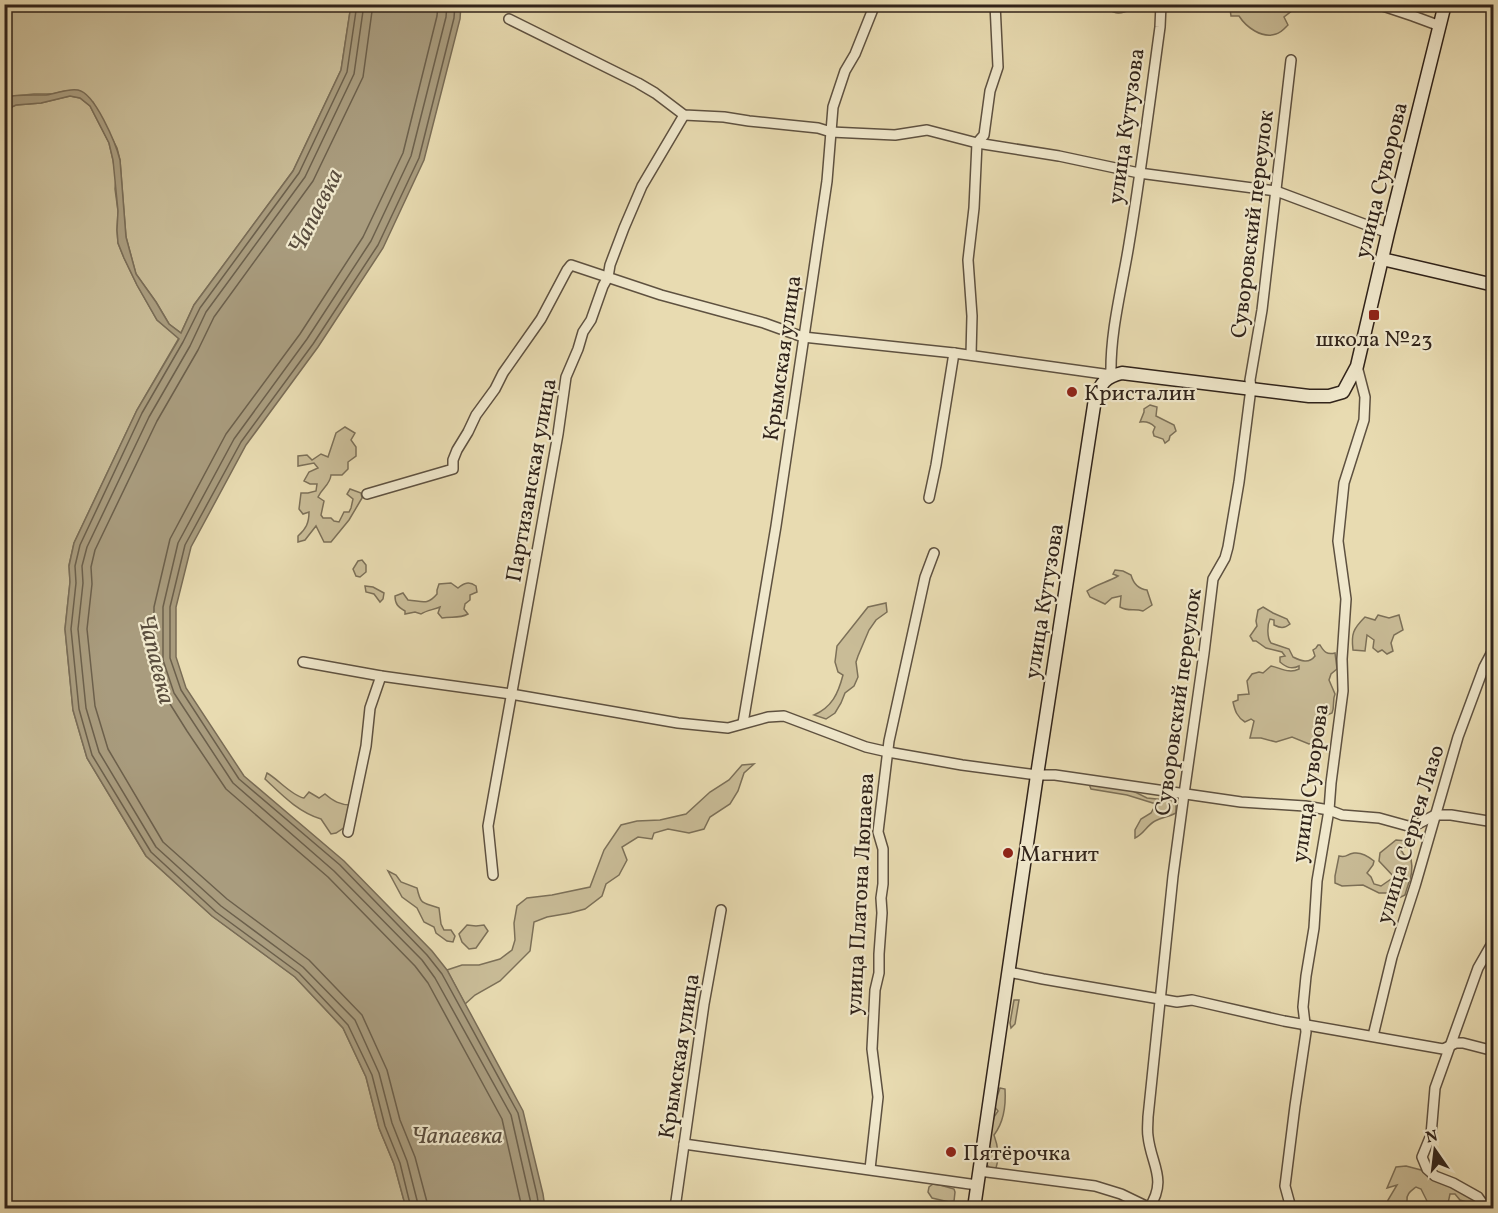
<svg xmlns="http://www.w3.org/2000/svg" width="1498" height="1213" viewBox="0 0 1498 1213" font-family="Vollkorn,serif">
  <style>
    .green { fill: #c9bc97; stroke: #7c7058; stroke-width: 1.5 }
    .water { fill: #a99c7e; stroke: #796c56; stroke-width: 1.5 }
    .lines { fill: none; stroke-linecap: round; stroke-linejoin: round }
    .shore { stroke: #6c604c; stroke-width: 1.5 }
    .street-casing { stroke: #5e5140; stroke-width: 12 }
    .secondary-casing { stroke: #30231a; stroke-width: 15 }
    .street { stroke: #f0e8cc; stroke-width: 9 }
    .secondary { stroke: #f0e8cc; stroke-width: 12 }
    .poi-dot { fill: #8f2418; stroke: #f0e8cc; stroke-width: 2 }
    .labels { text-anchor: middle; stroke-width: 4.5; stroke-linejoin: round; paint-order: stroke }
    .street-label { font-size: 22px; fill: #30231a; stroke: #f0e8cc }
    .poi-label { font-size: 22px; fill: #30231a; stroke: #f0e8cc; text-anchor: start }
    .water-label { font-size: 24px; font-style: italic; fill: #5a4d3d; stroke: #f0e8cc }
  </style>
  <rect width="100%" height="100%" fill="#e8dbb1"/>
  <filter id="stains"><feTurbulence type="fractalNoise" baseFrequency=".00333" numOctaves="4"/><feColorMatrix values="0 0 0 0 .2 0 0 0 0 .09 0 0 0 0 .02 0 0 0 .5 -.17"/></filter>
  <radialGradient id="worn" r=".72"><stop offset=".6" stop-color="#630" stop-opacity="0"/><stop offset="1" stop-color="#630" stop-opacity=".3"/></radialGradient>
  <g class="green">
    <path d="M4 5H351L341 70 293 171 194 305 181 333 169 324 156 302 136 274 126 237 120 160 117 148 93 102 65 91 52 94H34L5 97Z"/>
    <path d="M1104 5V4L1134 5 1132 9C1119 15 1117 14 1105 8Z"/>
    <path d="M1237 5C1246 13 1259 13 1268 5H1295L1293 10 1284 17 1288 25C1285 28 1281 33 1276 34 1262 39 1246 27 1239 16H1231L1230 9Z"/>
    <path d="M70 96 80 98 90 106 109 143 113 160 116 178 115 189 118 211 117 230 118 243 124 258 137 285 157 320 179 338 137 410 74 543 69 565 70 582 65 629 73 710 87 758 146 856 212 916 295 977 343 1028 366 1077 379 1128 394 1164 406 1208H5V110L16 105 41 103Z"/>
    <path d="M1150 405 1157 407 1156 416 1174 425 1176 431 1170 436 1169 440 1165 443 1163 439 1154 436 1153 432 1155 427C1150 422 1146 421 1140 422L1144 412V409Z"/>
    <path d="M345 427 355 433 351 440 356 447V456L348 462V469L342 475H331C330 485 322 488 318 497L324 501 321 515 323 518H331L334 521 339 522 344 512H349L351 508 353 499 347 494 350 489 361 493 362 498 349 520 331 542H324L316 526 305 540 298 542V536C306 529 309 523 309 512L303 514 299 509 301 493H308L316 491 317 484H310L304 481 309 472 318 468 314 463 298 466V456L307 455 312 460 321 454 328 457 336 433Z"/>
    <path d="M362 560 366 565V572L360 577 356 576 353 569 358 561Z"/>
    <path d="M1115 570 1123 571 1131 575C1133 582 1138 589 1147 590L1152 605 1143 611C1134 608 1129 612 1120 607L1121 596 1112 598 1105 604 1090 597 1087 591C1097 584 1108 582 1118 576L1113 574Z"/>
    <path d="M451 583 458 588C464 583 469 581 476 586L477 592 470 595V600L465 604 464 609 468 614C459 619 451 616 442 618L438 613 440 607C433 610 427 610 421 614L415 612 405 614V611C398 607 395 604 395 596L403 593 408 600C422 601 427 606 437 594V590L439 584Z"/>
    <path d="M365 586 373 587 384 593 383 599 380 602 374 594 366 592Z"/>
    <path d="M886 603 887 612 876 620 869 630 858 656 856 662 858 677 854 686 845 693 841 703 835 713 826 719 814 715C832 707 838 694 843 675L838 672 835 662 837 646 868 607Z"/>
    <path d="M1263 607 1273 613 1287 619 1290 624C1284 629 1280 628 1274 625V620L1270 619C1267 625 1267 638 1271 643L1289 649 1293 657C1301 661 1309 664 1315 656L1313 650 1316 648 1318 645H1320C1324 652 1327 655 1335 653L1337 669 1331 674 1329 680 1335 694C1332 701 1335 706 1332 713L1320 718V730L1316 743 1309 744 1292 737 1276 742 1261 738H1250L1254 721 1251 719 1245 722C1237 717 1235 711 1233 702L1238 700V695L1249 694 1247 681 1252 674 1259 672 1263 673 1271 666C1281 668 1289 674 1299 669V666C1291 670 1286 667 1280 662V657L1285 656 1282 652 1266 648 1256 641H1253L1250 636 1257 626 1256 621 1258 610Z"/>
    <path d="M1378 615 1389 618 1399 615 1403 630 1394 635 1391 643 1393 651 1387 654 1382 650 1378 652 1373 648 1374 640 1367 635 1365 651 1353 650C1351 634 1353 629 1365 617L1375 620Z"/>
    <path d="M754 764 744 773 738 791 730 804 710 817 704 829 689 833 668 829 654 833 652 839 638 837 622 847 627 860 619 875 606 884 602 896 585 909 570 913 547 917 534 922 530 951 500 981 475 995 465 1004 447 970 462 965H479L500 959 512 950 515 940 514 923 517 906 527 898 552 895 590 887 604 850 621 825 637 821 660 820 686 814 710 792 729 780 742 765Z"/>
    <path d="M267 773C278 779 292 796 304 798L309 792 319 798 325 794C333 801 340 805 351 805L345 827 336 833 331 834 321 819C298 812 282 795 265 779Z"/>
    <path d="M1089 784 1133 791 1147 798 1176 801V813C1169 817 1162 817 1155 821 1147 825 1144 834 1135 838V830L1141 819 1151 813 1156 804 1127 795 1091 789Z"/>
    <path d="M1396 840 1407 841 1411 843 1401 850 1404 855 1411 859C1414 874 1409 880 1405 895L1399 898 1387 893H1379L1363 885 1342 886 1335 883V876L1339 856C1348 858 1346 854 1354 853 1362 852 1368 856 1374 861L1373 865 1367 873 1371 877 1374 884 1381 886 1394 877 1379 861 1380 853Z"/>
    <path d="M388 871 396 875 401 882 417 888C421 906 423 902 439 908L441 924 444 930H451L455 936 453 942 447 941 436 933 434 927 424 922 417 908 402 897Z"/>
    <path d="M467 925 476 926 484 925 488 931 476 948 469 949 462 942 459 934Z"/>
    <path d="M1014 1000H1019L1015 1024 1011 1028 1010 1023Z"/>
    <path d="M1000 1088 1005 1089C1006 1105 1004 1122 994 1135 998 1146 1000 1157 996 1168H990L986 1164V1156L991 1152V1148L987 1145 994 1117 998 1111 994 1106Z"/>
    <path d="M1406 1166 1421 1170 1428 1176 1463 1190 1487 1208 1493 1201V1208H1475L1470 1203 1460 1200 1455 1194H1450L1447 1208H1428L1426 1206 1427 1201 1421 1189 1416 1187C1411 1191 1406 1194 1407 1201L1400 1207 1386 1208 1388 1200 1397 1185 1387 1188 1396 1167Z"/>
    <path d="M933 1184 940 1185 954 1189 955 1192 954 1201 949 1202 932 1198 928 1192 929 1187Z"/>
  </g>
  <path class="water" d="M351 5H461L460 19 424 160 383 248 318 347 246 445 191 547 176 607V657L186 688 244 776 344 861 432 951 447 970 523 1111 543 1194 545 1208H406L394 1164 379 1128 366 1077 343 1028 295 977 212 916 146 856 87 758 73 710 65 629 70 582 69 566 74 543 137 410 179 339 157 320 137 285 124 258 118 243 117 230 118 211 113 160 109 143 90 106 80 98 70 96 41 103 16 105 5 110V97C18 94 33 95 46 95 57 94 67 88 78 90 95 93 116 144 120 160L126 237 136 274 156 302 169 324 181 333 194 305 293 171 341 70Z"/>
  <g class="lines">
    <g class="shore">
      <path d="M357 4 347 72 299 173 200 308 183 342 142 413 80 545 75 566 76 583 71 629 79 709 92 755 151 852 216 912 299 973 348 1025 372 1075 385 1126 400 1163 411 1208"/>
      <path d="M364 4 354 74 305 177 206 312 190 346 149 417 87 547 82 566 83 583 78 629 86 708 99 752 156 847 221 906 303 967 355 1020 379 1073 392 1123 407 1161 419 1208"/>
      <path d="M373 4 363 77 313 181 214 317 198 350 157 421 95 550 91 567 92 584 87 629 95 706 108 749 163 842 227 899 309 960 362 1015 387 1070 400 1120 415 1157 427 1202 428 1208"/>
      <path d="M438 4 437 16 403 153 363 237 300 334 226 434 170 539 154 607V661L165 696 187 731 226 789 328 877 415 966 428 983 502 1119 522 1208"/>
      <path d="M447 4 446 17 411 156 371 241 307 339 234 439 178 543 163 607V660L174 693 233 783 334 871 422 960 435 978 511 1115 532 1208"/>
      <path d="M455 4 454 18 419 158 378 245 313 344 241 442 185 545 170 607V658L181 690 239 779 340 865 427 955 442 974 518 1113 537 1195 539 1208"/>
    </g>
    <defs>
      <g id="street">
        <path d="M1377 4 1413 16 1440 26"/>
        <path d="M509 19 638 83 655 93 684 115 724 117 749 121 818 128 831 132 895 135 927 130 977 143 1059 156 1139 173 1276 191 1388 233"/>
        <path d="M971 355 972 316 968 260 974 208 977 143 984 135 990 91 998 67 995 4"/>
        <path d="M367 494 453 469V460L457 450 468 432 476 415 495 389 503 373 541 319 567 270 571 265 661 295 764 323 803 337 954 353 1111 375C1110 331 1122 288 1129 244 1141 172 1150 100 1160 27L1161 4"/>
        <path d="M929 498 936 465 954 353"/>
        <path d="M303 662 381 676 511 694 678 723 728 728 768 717 784 716 866 747 888 752 962 765 1037 775H1055L1241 802 1305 806 1329 810 1342 815 1379 818 1408 826 1416 825 1435 815H1451L1494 822"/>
        <path d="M743 723 776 526 827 181 833 107 845 71 855 54 875 4"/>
        <path d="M348 832 366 746 370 708 381 676"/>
        <path d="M493 875 488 826 558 434 566 377 578 349 583 332 591 320 603 286 608 277 610 265 624 228 642 186 684 115"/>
        <path d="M1009 972 1043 979 1177 1002 1192 1000 1284 1021 1443 1049 1456 1043H1463L1494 1051"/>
        <path d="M1373 1036 1392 957 1415 886 1458 737 1484 667 1494 648"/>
        <path d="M684 1144 977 1185"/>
        <path d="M870 1169 878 1097 872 1049 875 990 879 973V954L882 913 881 898 883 884V849L878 832 889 741 925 577 934 553"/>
        <path d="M979 1171 1095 1186 1121 1194 1150 1208"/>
        <path d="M1485 1207 1478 1197 1453 1183 1435 1176 1427 1169 1422 1157 1431 1135 1435 1088 1478 968 1494 940"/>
        <path d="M675 1208 704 1004 721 910"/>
        <path d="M1149 1208C1168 1179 1151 1165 1148 1136 1147 1130 1148 1123 1148 1117L1173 876 1184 794 1204 653 1213 579 1225 558 1228 547 1239 482 1251 388 1250 380 1262 310 1291 60"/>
        <path d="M1291 1208 1285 1186 1295 1106 1306 1032 1303 1007 1306 976 1314 928 1317 881 1329 810 1331 783 1343 691 1342 659 1346 599 1338 541 1344 483 1364 420 1365 397 1357 366"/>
        <path d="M1484 1208 1494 1197"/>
      </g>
      <g id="secondary">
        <path d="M1382 259 1494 285"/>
        <path d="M974 1208 1037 775 1095 399C1101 383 1105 377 1122 373L1309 396H1329L1343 392 1357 366 1388 233 1445 4"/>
      </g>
    </defs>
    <use href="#street" class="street-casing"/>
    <use href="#secondary" class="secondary-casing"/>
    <use href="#street" class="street"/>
    <use href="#secondary" class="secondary"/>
  </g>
  <g class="poi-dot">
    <rect x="1368" y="309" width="12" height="12" rx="3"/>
    <circle cx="1072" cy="392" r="6"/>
    <circle cx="1008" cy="853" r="6"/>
    <circle cx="951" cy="1152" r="6"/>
  </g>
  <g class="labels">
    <g class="street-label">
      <text transform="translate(1125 126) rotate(-82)" y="8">улица Кутузова</text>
      <text transform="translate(1380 180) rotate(-76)" y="8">улица Суворова</text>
      <text transform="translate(1251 224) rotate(-83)" y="8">Суворовский переулок</text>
      <text transform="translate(781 358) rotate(-82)" y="8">Крымская улица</text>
      <text transform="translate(530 480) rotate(-80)" y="8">Партизанская улица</text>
      <text transform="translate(1043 601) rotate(-81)" y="8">улица Кутузова</text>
      <text transform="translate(1177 702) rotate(-82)" y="8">Суворовский переулок</text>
      <text transform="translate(1309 783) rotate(-82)" y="8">улица Суворова</text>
      <text transform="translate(1409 834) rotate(-73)" y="8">улица Сергея Лазо</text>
      <text transform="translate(859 894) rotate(-87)" y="8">улица Платона Люпаева</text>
      <text transform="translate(678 1056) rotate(-81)" y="8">Крымская улица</text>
    </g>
    <g class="poi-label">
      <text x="1374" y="346" text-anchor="middle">школа №23</text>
      <text x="1084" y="400">Кристалин</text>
      <text x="1020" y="861">Магнит</text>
      <text x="963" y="1160">Пятёрочка</text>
    </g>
    <g class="water-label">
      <text transform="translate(315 211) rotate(-63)" y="8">Чапаевка</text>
      <text transform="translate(157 659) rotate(76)" y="8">Чапаевка</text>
      <text x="457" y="1143">Чапаевка</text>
    </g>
  </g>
  <rect width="1498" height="1213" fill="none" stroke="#e8dbb1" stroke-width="24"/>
  <rect x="6" y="6" width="1486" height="1201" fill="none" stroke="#30231a" stroke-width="3"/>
  <rect x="12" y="12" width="1474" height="1189" fill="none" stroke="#30231a" stroke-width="1.5"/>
  <g transform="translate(1435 1150) rotate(346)" stroke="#f0e8cc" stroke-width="4.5" paint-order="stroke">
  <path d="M0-4.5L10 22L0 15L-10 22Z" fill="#30231a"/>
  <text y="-9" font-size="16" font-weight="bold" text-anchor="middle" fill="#30231a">N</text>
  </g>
  <rect width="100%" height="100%" filter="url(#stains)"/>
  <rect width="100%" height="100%" fill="url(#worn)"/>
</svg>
